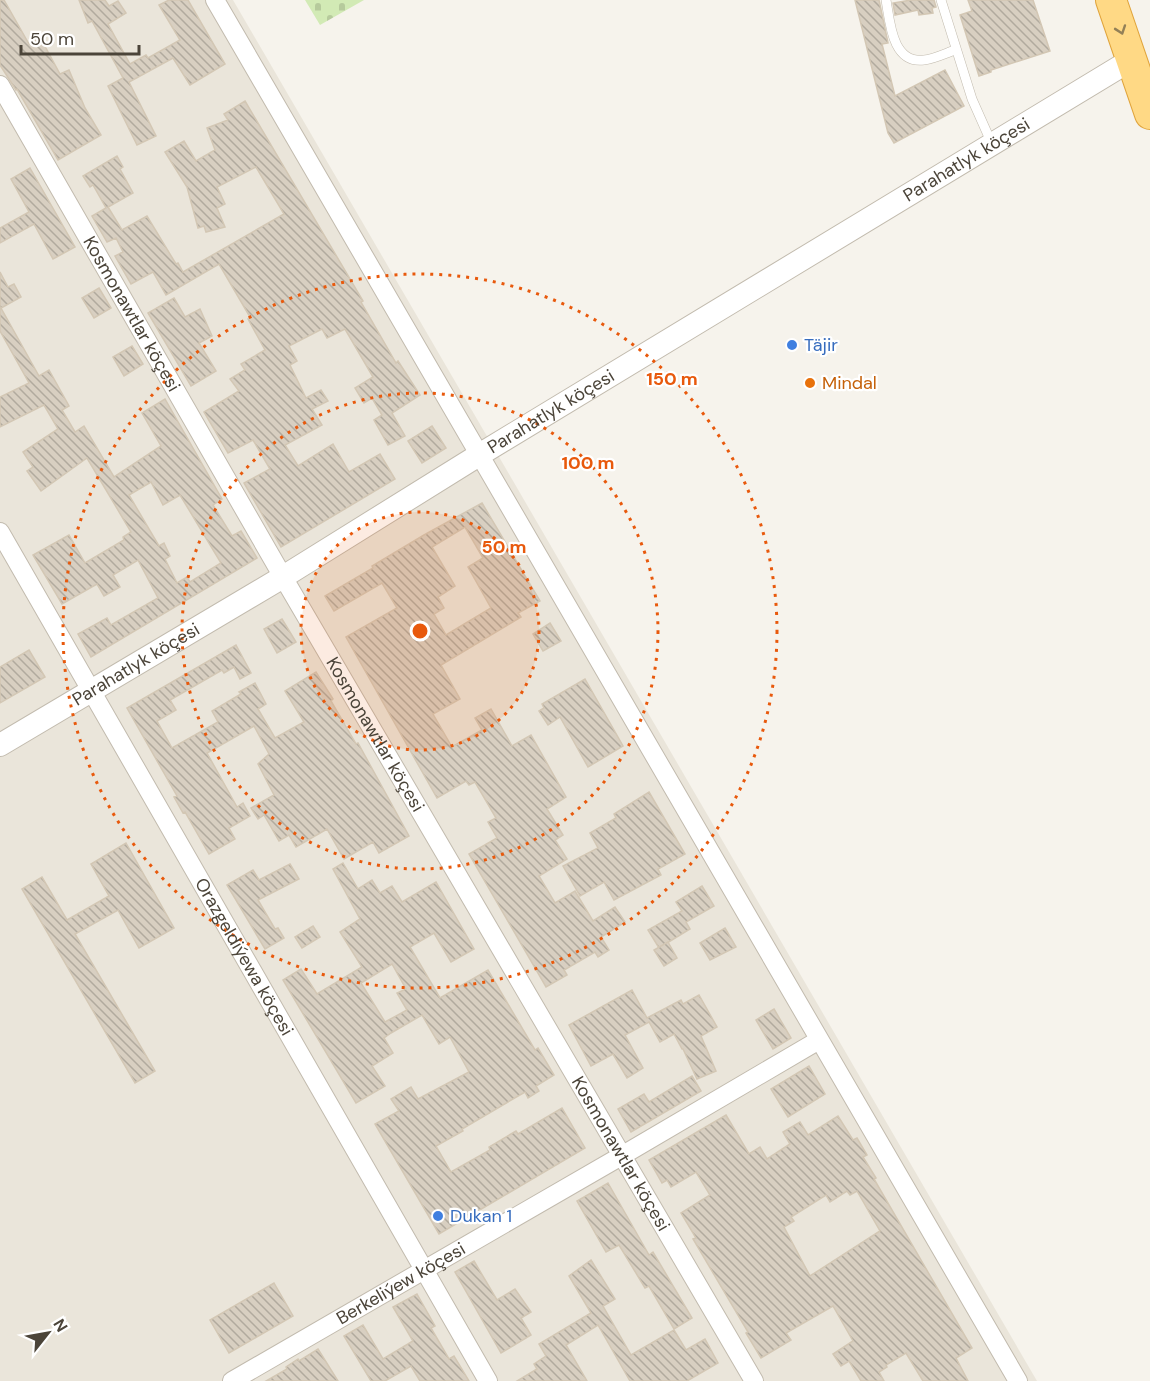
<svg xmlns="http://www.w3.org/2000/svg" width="1150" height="1381" viewBox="0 0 1150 1381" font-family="'DM Sans',sans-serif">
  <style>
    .residential { fill: #eae5da }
    .cemetery { fill: url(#cemetery-stones) }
    .building { fill: url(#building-back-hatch); stroke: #d3c7b4; stroke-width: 1.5; fill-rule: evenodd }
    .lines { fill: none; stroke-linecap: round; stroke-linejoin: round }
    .service-casing { stroke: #c2bbae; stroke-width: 10 }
    .minor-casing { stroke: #c2bbae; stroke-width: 20 }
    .tertiary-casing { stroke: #c2bbae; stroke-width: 24 }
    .trunk-casing { stroke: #e0a43c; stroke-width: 32 }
    .service { stroke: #fff; stroke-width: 9 }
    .minor { stroke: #fff; stroke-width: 18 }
    .tertiary { stroke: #fff; stroke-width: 22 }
    .trunk { stroke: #ffd985; stroke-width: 30 }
    .oneway { stroke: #938057 }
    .ring { fill: none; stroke: #e8590c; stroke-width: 3; stroke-dasharray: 3 6 }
    .shop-dot { fill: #3f7fe0; stroke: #fff; stroke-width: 2 }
    .food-dot { fill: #e8710a; stroke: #fff; stroke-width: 2 }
    .labels { text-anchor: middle; stroke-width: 4.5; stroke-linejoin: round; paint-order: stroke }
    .street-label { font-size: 18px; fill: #4b4439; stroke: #fff }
    .shop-label { font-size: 18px; fill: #366cbe; stroke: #fff; text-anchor: start }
    .food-label { font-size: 18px; fill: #c56008; stroke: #fff; text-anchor: start }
    .centre { fill: #e8590c; stroke: #fff; stroke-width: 3 }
    .ring-label { font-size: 18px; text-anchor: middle; font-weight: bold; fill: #e8590c; stroke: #fff; stroke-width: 4.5; stroke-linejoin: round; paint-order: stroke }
  </style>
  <defs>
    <pattern id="cemetery-stones" width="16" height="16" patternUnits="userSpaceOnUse" patternTransform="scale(1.5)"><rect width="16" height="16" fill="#d2eab5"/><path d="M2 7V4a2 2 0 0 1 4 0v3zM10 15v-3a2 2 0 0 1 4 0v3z" fill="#b6ca9c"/></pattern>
    <pattern id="building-back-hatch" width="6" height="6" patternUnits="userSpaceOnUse" patternTransform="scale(1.5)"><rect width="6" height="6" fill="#d8cfc1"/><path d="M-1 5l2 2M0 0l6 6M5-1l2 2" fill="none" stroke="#b1aa9e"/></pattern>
  </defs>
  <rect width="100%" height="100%" fill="#f6f3ec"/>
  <path class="residential" d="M0 0H233L1037 1381H0Z"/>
  <path class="cemetery" d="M305 0H364L320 25Z"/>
  <g class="building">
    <path d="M0 0H4L29 44 40 37 60 74 69 70 85 108 101 135 58 160 17 89 16 90 0 65Z"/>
    <path d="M79 0H105L109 6 118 1 126 13 108 24 130 64 146 55 148 58 180 40 159 5 169 0H188L225 64 190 85 173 58 129 82 156 136 137 145 108 86 123 78 92 21 88 23Z"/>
    <path d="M855 0H879L888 43 882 44 895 96 945 70 964 106 894 143 888 133Z"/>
    <path d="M911 0H934L936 7 932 8 933 13 919 15 918 10 895 15 893 3Z"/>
    <path d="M968 0H1033L1050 51 991 70V72L979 76 960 15 972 11Z"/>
    <path d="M245 101 363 301 361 302 396 363 398 361 420 395 392 413 405 436 388 445 374 420 382 415 372 398 364 403 355 388 373 377 345 329 327 338 322 329 289 346 297 361 290 365 306 398 321 390 328 401 312 409 322 425 285 445 298 466 333 444 349 472 380 454 395 479 281 547 244 483 270 469 253 440 228 453 204 412 239 391 230 379 245 370 241 364 265 350 248 319 250 317 219 264 166 295 153 272 131 284 115 256 123 252 116 238 107 242 92 216 106 208 93 185 90 187 83 176 117 156 123 167 120 169 133 193 108 207 122 230 147 216 176 264 178 263 183 272 284 214 256 167 217 187 225 204 217 208 225 227 206 232 204 226 198 228 187 187 165 152 184 141 196 161 215 150 207 128 228 120 224 114Z"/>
    <path d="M30 168 75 247 53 259 34 224 0 243V228L29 212 11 179Z"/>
    <path d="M0 272 8 287 14 284 21 297 1 308 39 376 49 370 69 406 62 410 75 432 84 426 114 477 161 446 142 413 165 399 222 499 213 505 232 536 241 531 257 558 91 657 78 634 107 618 111 625 158 598 138 560 113 575 120 587 104 596 97 584 62 604 33 555 69 535 85 563 124 540 123 537 131 532 87 458 41 491 27 471 33 467 23 452 58 429 44 405 0 427V397L29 383 0 331ZM151 482 163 505 180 495 221 563 190 582 187 577 177 583 165 559 170 556 164 543 159 546 129 495Z"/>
    <path d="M99 288 111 308 94 318 82 298Z"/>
    <path d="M174 298 185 317 200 309 212 336 199 343 216 371 191 386 148 313Z"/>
    <path d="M132 346 143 364 124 376 113 357Z"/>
    <path d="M432 426 446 448 422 463 408 441Z"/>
    <path d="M482 503 540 601 518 613 521 617 441 665 460 699 433 714 452 747 482 730 475 718 491 709 512 746 531 735 566 797 547 809 563 835 555 840 567 859 539 876 555 903 575 891 593 921 615 907 625 922 601 937 609 950 598 957 595 952 564 970 567 975 546 987 469 854 497 838 488 822 496 818 475 782 469 785 466 781 437 798 346 637 397 608 382 583 334 611 325 596 373 568 372 566 424 535ZM465 527 483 558 468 567 491 608 446 635 434 614 444 608 438 597 455 586 432 547Z"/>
    <path d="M282 619 296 642 277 653 264 629Z"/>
    <path d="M550 623 561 641 543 651 533 634Z"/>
    <path d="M236 645 251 673 240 679 234 667 224 673 222 670 170 700 176 710 157 721 172 748 218 722 212 711 241 694 239 692 255 683 266 704 258 709 275 738 304 722 285 691 316 672 333 699 331 701 356 744 358 743 409 836 379 853 373 842 344 859 327 829 296 847 289 835 279 841 264 815 258 819 251 808 274 795 258 764 269 754 254 726 207 753 237 807 243 803 250 816 229 828 235 839 209 854 185 812 183 813 174 797 177 796 127 708Z"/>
    <path d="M29 650 45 677 0 703V667Z"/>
    <path d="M585 679 623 746 588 767 560 717 548 725 539 711 544 708 542 704Z"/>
    <path d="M649 792 685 854 658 869 661 875 614 900 604 882 580 896 563 866 598 848 590 833 616 818 614 814Z"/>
    <path d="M126 843 174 928 139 948 118 910 75 934 155 1071 135 1083 22 889 42 877 67 920 109 896 91 864Z"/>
    <path d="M343 863 358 889 372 880 380 893 392 886 402 902 436 882 474 949 451 962 434 933 410 947 440 998 488 970 535 1050 538 1048 554 1075 536 1086 539 1091 528 1098 525 1092 462 1129 463 1131 436 1146 451 1172 490 1150 489 1147 516 1131 518 1134 562 1108 585 1148 439 1234 375 1124 399 1111 391 1099 411 1087 418 1099 469 1072 450 1037 439 1044 422 1015 391 1033 384 1038 393 1053 372 1066 385 1086 356 1103 283 980 301 969 317 994 362 967 340 932 360 919 333 869ZM392 964 406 989 397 993 407 1010 385 1022 361 983Z"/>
    <path d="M290 864 299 879 258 900 275 929 278 928 284 938 265 949 227 885 253 870 259 880Z"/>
    <path d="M702 886 714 906 686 922 690 929 659 948 648 930 682 911 676 902Z"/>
    <path d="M313 926 320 937 302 948 295 937Z"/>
    <path d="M725 928 736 947 710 960 700 943Z"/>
    <path d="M668 942 677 958 664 966 654 950Z"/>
    <path d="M632 990 647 1018 681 1000 683 1004 699 995 717 1027 701 1036 716 1071 697 1079 683 1049H682L674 1034 660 1042 649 1022 625 1035 643 1068 627 1078 613 1054 591 1066 569 1025Z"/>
    <path d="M774 1009 791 1038 773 1049 756 1020Z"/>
    <path d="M809 1066 825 1094 788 1117 771 1089Z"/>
    <path d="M692 1076 701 1091 631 1132 618 1109 644 1094 649 1102Z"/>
    <path d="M726 1115 749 1154 760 1147 767 1159 790 1144 783 1132 800 1122 808 1135 838 1116 853 1140 857 1138 867 1155 863 1157 876 1178 874 1179 972 1348 956 1358 968 1381H923L906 1353 886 1365 887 1367 879 1372 884 1381H861L849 1361 841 1366 833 1354 853 1341 833 1306 786 1333 791 1340 761 1358 746 1333 748 1332 693 1239 696 1238 681 1213 710 1195 696 1172 671 1187 667 1180 662 1183 649 1160ZM847 1191 850 1195 857 1191 880 1231 810 1276 784 1227 794 1221 791 1217 826 1195 830 1202Z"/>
    <path d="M608 1183 649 1255 653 1252 692 1318 674 1329 649 1286 645 1288 619 1245 606 1252 577 1201Z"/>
    <path d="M591 1260 615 1299 603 1306 631 1355 674 1330 686 1350 705 1339 718 1363 687 1381H630L598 1325 566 1345 587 1381H517L537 1369 534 1364 546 1356 539 1344 591 1313 569 1276Z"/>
    <path d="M474 1261 497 1300 515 1289 531 1312 521 1318 531 1335 501 1353 455 1272Z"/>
    <path d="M274 1283 293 1316 229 1353 210 1320Z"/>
    <path d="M417 1294 435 1326 431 1328 449 1359 454 1356 469 1381H420L411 1366 385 1381H371L344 1336 363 1325 383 1359 413 1341 393 1307Z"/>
    <path d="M318 1349 338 1381H266L287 1369 286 1367 298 1359 299 1361Z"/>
  </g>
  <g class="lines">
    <defs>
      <g id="service">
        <path d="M886 0C890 22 892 64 924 60 934 59 946 53 955 50"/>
        <path d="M941 0 972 99 992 144"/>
      </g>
      <g id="minor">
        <path d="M215 0 1018 1381"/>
        <path id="s1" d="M0 85 283 577 754 1381"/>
        <path id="s2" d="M0 532 488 1381"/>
        <path id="s3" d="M232 1381 623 1155 819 1040"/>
      </g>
      <g id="tertiary">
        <path id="s4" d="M0 745 283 577 479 455 1131 60"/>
      </g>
      <path id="trunk" d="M1111 0 1150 114"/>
    </defs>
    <use href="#service" class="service-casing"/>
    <use href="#minor" class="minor-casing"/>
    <use href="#tertiary" class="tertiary-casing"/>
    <use href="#trunk" class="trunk-casing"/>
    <use href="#service" class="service"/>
    <use href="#minor" class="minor"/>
    <use href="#tertiary" class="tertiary"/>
    <use href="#trunk" class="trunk"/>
  </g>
  <defs><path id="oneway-chevron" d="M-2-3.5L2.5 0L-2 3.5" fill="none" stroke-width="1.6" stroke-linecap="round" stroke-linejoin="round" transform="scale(1.5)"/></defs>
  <use class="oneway" href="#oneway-chevron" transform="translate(1121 30) rotate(71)"/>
  <circle cx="420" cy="631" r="119" fill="#e8590c" fill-opacity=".12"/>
  <g class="ring">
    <circle cx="420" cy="631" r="119"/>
    <circle cx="420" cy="631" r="238"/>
    <circle cx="420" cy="631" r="357"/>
  </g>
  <g class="shop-dot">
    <circle cx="792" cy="345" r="6"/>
    <circle cx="438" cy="1216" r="6"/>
  </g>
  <circle class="food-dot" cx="810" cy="383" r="6"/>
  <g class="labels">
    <g class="street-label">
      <text dy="6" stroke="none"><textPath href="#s4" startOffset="1130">Parahatlyk köçesi</textPath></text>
      <text dy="6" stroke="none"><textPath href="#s1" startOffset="264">Kosmonawtlar köçesi</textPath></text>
      <text dy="6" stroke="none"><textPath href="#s4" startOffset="644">Parahatlyk köçesi</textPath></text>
      <text dy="6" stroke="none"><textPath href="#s4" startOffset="158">Parahatlyk köçesi</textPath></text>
      <text dy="6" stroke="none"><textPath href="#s1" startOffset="750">Kosmonawtlar köçesi</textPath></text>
      <text dy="6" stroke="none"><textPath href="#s2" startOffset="490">Orazgeldiýewa köçesi</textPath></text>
      <text dy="6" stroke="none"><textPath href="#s1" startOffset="1236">Kosmonawtlar köçesi</textPath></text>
      <text dy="6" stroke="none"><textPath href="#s3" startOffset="195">Berkeliýew köçesi</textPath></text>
    </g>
    <g class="shop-label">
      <text x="804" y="351">Täjir</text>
      <text x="450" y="1222">Dukan 1</text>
    </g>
    <g class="food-label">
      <text x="822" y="389">Mindal</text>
    </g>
  </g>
  <circle cx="420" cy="631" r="9" class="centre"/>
  <g class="ring-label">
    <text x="672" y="385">150 m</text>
    <text x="588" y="469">100 m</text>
    <text x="504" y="553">50 m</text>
  </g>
  <g transform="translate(48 1333) rotate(59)" stroke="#ffffff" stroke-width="4.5" paint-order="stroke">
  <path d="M0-4.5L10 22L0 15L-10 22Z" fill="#4b4439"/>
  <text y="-9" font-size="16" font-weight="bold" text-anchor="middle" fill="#4b4439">N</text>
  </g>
  <path d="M21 45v9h118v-9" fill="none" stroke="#4b4439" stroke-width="3"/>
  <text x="30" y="45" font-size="18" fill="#4b4439" stroke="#ffffff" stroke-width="4.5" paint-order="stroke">50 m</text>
</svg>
